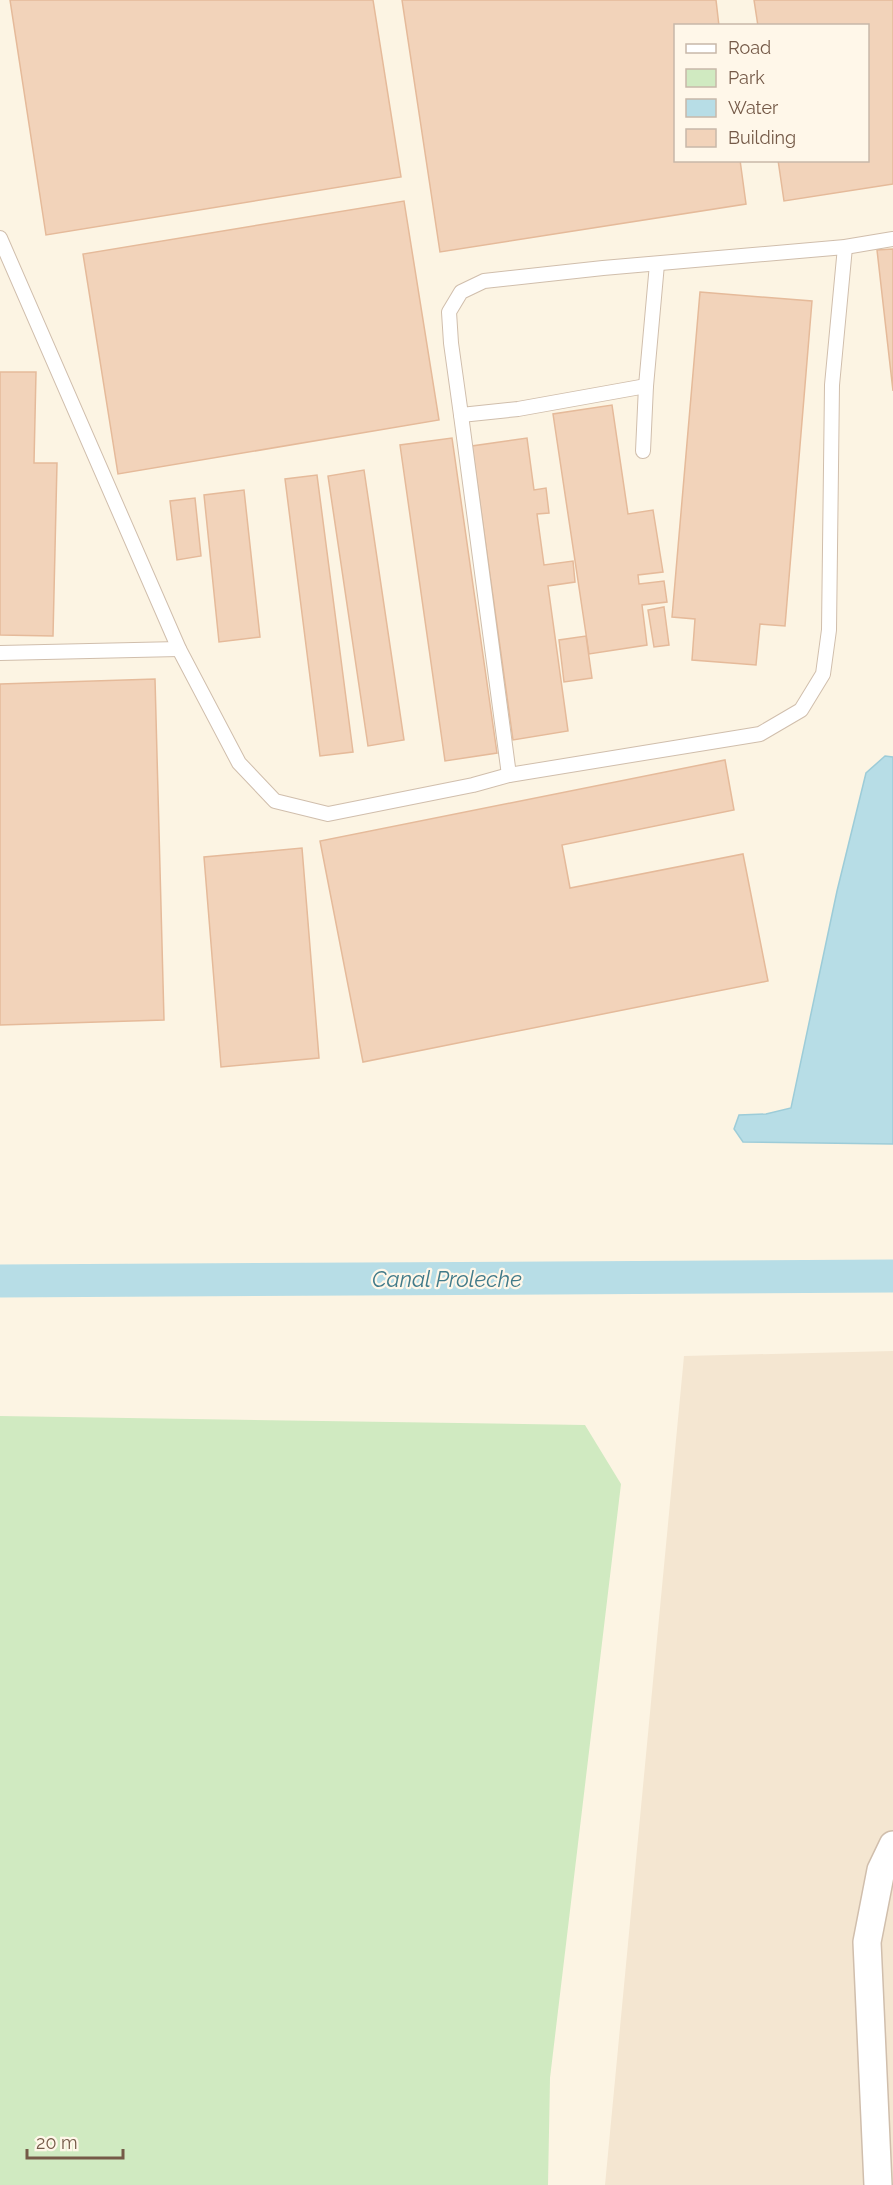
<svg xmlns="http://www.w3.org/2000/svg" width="893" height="2185" viewBox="0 0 893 2185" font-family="Raleway,sans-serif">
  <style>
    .residential { fill: #f4e6d1 }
    .green { fill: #d0eac1 }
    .water { fill: #b7dde6; stroke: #9dccd8; stroke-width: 1.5 }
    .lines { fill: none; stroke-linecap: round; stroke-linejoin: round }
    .canal { stroke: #b7dde6; stroke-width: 33 }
    .building { fill: #f2d3ba; stroke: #e5ba9a; stroke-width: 1.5 }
    .service-casing { stroke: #d0beac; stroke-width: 16 }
    .minor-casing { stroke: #d0beac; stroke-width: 30 }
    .service { stroke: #fff; stroke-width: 14 }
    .minor { stroke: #fff; stroke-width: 27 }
    .labels { text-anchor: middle; stroke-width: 4.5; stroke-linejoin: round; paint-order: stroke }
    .water-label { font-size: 22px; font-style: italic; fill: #417a89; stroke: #fff7e9 }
  </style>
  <rect width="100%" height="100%" fill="#fcf4e3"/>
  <path class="residential" d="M893 1351V2185H605L684 1356Z"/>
  <path class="green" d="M0 1416 585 1425 621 1484 550 2078 548 2185H0Z"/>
  <path class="water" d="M885 756 893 757V1144L743 1142 734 1129 739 1115 766 1114 791 1108 837 891 866 773Z"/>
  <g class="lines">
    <path class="canal" d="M0 1281 893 1276"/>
  </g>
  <g class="building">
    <path d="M10 0H373L401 177 46 235Z"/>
    <path d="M402 0H716L719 26H676V160H740L746 204 440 252Z"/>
    <path d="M754 0H893V184L784 201 778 160H868V26H758Z"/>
    <path d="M404 201 439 420 118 474 83 254Z"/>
    <path d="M893 249V391L877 250Z"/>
    <path d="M700 292 812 301 785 626 760 624 756 665 692 660 695 619 672 617Z"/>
    <path d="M0 372H36L34 463H57L53 636 0 635Z"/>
    <path d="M612 405 628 514 653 510 663 572 638 575 639 584 664 581 667 602 642 605 647 645 589 654 553 414Z"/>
    <path d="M452 438 497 753 445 761 400 445Z"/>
    <path d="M527 438 534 490 546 488 549 513 537 514 544 565 573 561 575 582 548 586 568 731 513 740 472 446Z"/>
    <path d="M364 470 404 740 368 746 328 476Z"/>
    <path d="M317 475 353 752 320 756 285 479Z"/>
    <path d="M244 490 260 637 219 642 204 495Z"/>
    <path d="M195 498 201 556 177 560 170 501Z"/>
    <path d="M664 607 669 645 654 647 648 610Z"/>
    <path d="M586 636 592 678 564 682 559 640Z"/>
    <path d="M155 679 164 1020 0 1025V684Z"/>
    <path d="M725 760 734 810 562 845 570 888 743 854 768 981 363 1062 320 841Z"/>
    <path d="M302 848 319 1058 221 1067 204 857Z"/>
  </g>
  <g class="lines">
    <defs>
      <g id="service">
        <path d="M0 238 179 649 239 763 275 801 328 814 473 785 509 775 760 734 801 710 823 674 829 630 832 385 845 247"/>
        <path d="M646 386 518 409 461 415 451 343 449 312 461 292 484 281 603 268 845 247 893 239"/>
        <path d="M461 415 509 775"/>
        <path d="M643 451 646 386 657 264"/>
        <path d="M0 653 179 649"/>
      </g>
      <path id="minor" d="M878 2185 867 1942 881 1870 893 1845"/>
    </defs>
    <use href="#service" class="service-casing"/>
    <use href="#minor" class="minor-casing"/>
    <use href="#service" class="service"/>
    <use href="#minor" class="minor"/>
  </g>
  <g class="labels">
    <g class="water-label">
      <text x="447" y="1287">Canal Proleche</text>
    </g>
  </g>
  <rect x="674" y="24" width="195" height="138" fill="#fff7e9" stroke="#c8b8a9" stroke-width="1.5"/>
  <rect x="686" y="44" width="30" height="9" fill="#ffffff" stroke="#c8b8a9" stroke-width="1.5"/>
  <text x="728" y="54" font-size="18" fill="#755a48">Road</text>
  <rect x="686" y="69" width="30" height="18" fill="#d0eac1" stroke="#c8b8a9" stroke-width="1.5"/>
  <text x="728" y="84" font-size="18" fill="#755a48">Park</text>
  <rect x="686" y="99" width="30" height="18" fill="#b7dde6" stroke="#c8b8a9" stroke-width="1.5"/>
  <text x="728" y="114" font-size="18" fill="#755a48">Water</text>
  <rect x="686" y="129" width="30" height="18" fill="#f2d3ba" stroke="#c8b8a9" stroke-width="1.5"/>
  <text x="728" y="144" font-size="18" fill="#755a48">Building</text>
  <path d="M27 2149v9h96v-9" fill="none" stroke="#755a48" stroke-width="3"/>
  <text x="36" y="2149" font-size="18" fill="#755a48" stroke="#fff7e9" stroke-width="4.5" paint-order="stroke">20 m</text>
</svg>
